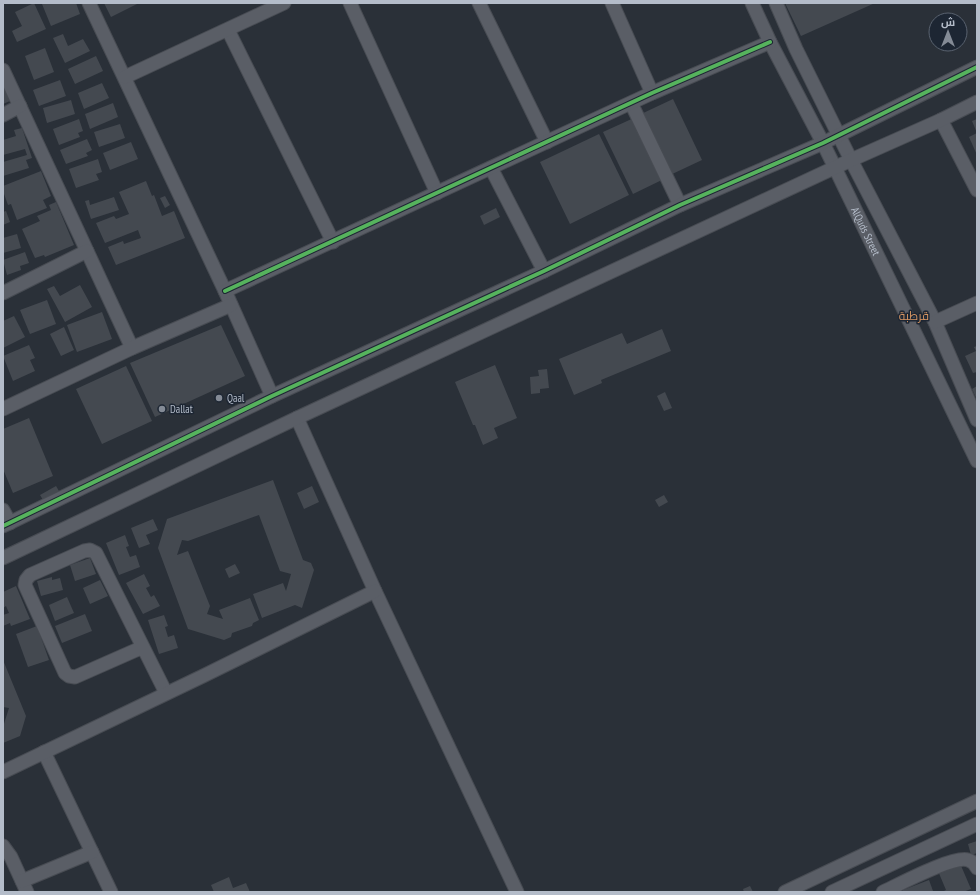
<svg xmlns="http://www.w3.org/2000/svg" width="980" height="895" viewBox="0 0 980 895" font-family="'PT Sans Narrow',Cairo,sans-serif">
  <style>
    .building { fill: #444950 }
    .lines { fill: none; stroke-linecap: round; stroke-linejoin: round }
    .minor-casing { stroke: #484c53; stroke-width: 15 }
    .minor { stroke: #5a5e66; stroke-width: 13 }
    .cycleway-casing { stroke: #1d2633; stroke-width: 6 }
    .cycleway { stroke: #56b35d; stroke-width: 4 }
    .poi-dot { fill: #848b96; stroke: #1d2633; stroke-width: 1.5 }
    .labels { text-anchor: middle; stroke-width: 3; stroke-linejoin: round; paint-order: stroke }
    .street-label { font-size: 11px; fill: #b4bcc9; stroke: #1d2633 }
    .poi-label { font-size: 11px; fill: #b4bcc9; stroke: #1d2633; text-anchor: start }
    .neighbourhood-label { font-size: 12px; fill: #d59563; stroke: #1d2633 }
  </style>
  <rect width="100%" height="100%" fill="#2a3038"/>
  <g class="building">
    <path d="M34 3 46 29 17 42 12 31 22 26 15 12Z"/>
    <path d="M46 3H76L80 14 51 26 42 4Z"/>
    <path d="M104 3H139L111 17Z"/>
    <path d="M785 3H875L801 36Z"/>
    <path d="M63 34 68 46 83 39 90 51 65 63 53 38Z"/>
    <path d="M45 48 54 72 34 80 25 56Z"/>
    <path d="M96 56 103 71 75 84 68 69Z"/>
    <path d="M60 80 66 96 39 106 33 90Z"/>
    <path d="M102 83 109 98 84 109 78 93Z"/>
    <path d="M3 88H5L10 101 3 104Z"/>
    <path d="M673 99 702 160 668 176 639 115Z"/>
    <path d="M71 100 75 114 47 123 43 108Z"/>
    <path d="M113 103 118 117 90 129 85 114Z"/>
    <path d="M636 117 666 178 633 194 603 132Z"/>
    <path d="M79 119 83 131 78 133 80 137 59 145 53 129Z"/>
    <path d="M977 119V133L972 121Z"/>
    <path d="M120 124 125 138 99 147 94 132Z"/>
    <path d="M22 128 32 158 26 160 29 168 3 176V162L27 155 25 149 3 155V140L16 136 14 130Z"/>
    <path d="M977 133V155L969 137Z"/>
    <path d="M599 134 629 195 570 224 540 162Z"/>
    <path d="M87 139 92 150 86 153 88 156 66 164 60 150Z"/>
    <path d="M131 142 138 159 110 170 103 153Z"/>
    <path d="M98 159 102 172 96 174 99 180 76 188 69 169Z"/>
    <path d="M41 171 51 196 43 200 47 208 17 220 11 204 8 205 3 191V186Z"/>
    <path d="M146 181 152 196 154 195 162 216 174 211 185 238 116 265 108 247 123 241 124 244 141 238 138 230 105 243 96 223 114 216 116 219 129 214 119 192Z"/>
    <path d="M165 196 170 205 165 208 160 198Z"/>
    <path d="M114 197 119 210 91 219 85 201 89 200 90 205Z"/>
    <path d="M56 202 74 245 45 257 44 255 35 258 22 229 40 221 37 216 51 210 49 205Z"/>
    <path d="M496 208 500 217 484 225 480 216Z"/>
    <path d="M6 211 10 222 3 225V212Z"/>
    <path d="M17 234 21 248 3 253V238Z"/>
    <path d="M25 252 29 263 20 266 21 270 7 275 3 260Z"/>
    <path d="M80 285 92 307 65 322 47 289 54 286 60 296Z"/>
    <path d="M47 300 56 324 30 334 20 310Z"/>
    <path d="M102 312 112 339 77 352 67 325Z"/>
    <path d="M14 316 25 337 3 348V321Z"/>
    <path d="M221 325 245 376 155 417 130 363Z"/>
    <path d="M64 327 74 350 61 356 50 334Z"/>
    <path d="M662 329 671 351 601 380 602 383 574 395 559 359 622 333 627 344Z"/>
    <path d="M29 345 35 358 30 360 35 371 13 381 3 356Z"/>
    <path d="M977 346V372L973 373 965 356 976 351 974 347Z"/>
    <path d="M495 365 517 418 494 428 498 438 483 445 475 425H473L455 382Z"/>
    <path d="M126 366 152 421 102 444 76 389Z"/>
    <path d="M547 369 549 388 540 389V393L531 394 530 377 539 376 538 370Z"/>
    <path d="M977 386V400L972 389Z"/>
    <path d="M665 392 672 408 664 411 657 396Z"/>
    <path d="M29 418 53 476 13 493 3 469V429Z"/>
    <path d="M273 480 303 560 311 563 314 570 302 608 295 605 262 618 253 594 283 583 286 591 291 574 280 571 259 515 188 541 182 540 177 555 188 551 210 606 207 614 223 619 219 610 250 598 259 620 253 623 252 626 232 633 231 637 224 640 188 629 158 548 167 519Z"/>
    <path d="M56 486 59 491 43 500 40 495Z"/>
    <path d="M312 486 319 502 304 509 297 493Z"/>
    <path d="M664 495 668 502 659 507 655 500Z"/>
    <path d="M153 519 158 530 146 535 150 544 139 548 131 528Z"/>
    <path d="M125 535 129 546 126 547 130 557 136 555 140 567 119 575 106 543Z"/>
    <path d="M90 558 96 574 75 581 70 565Z"/>
    <path d="M235 564 240 573 229 578 225 569Z"/>
    <path d="M144 574 150 586 146 588 151 597 154 595 160 606 143 614 126 583Z"/>
    <path d="M52 577V580L60 578 63 590 41 596 37 581Z"/>
    <path d="M100 580 108 596 90 604 83 588Z"/>
    <path d="M16 586 30 619 11 626 10 623 3 626V615L9 613 6 606 3 608V592Z"/>
    <path d="M67 597 74 613 55 621 49 605Z"/>
    <path d="M85 614 92 631 62 643 55 626Z"/>
    <path d="M164 615 168 626 165 627 168 637 174 635 178 648 159 654 148 620Z"/>
    <path d="M37 626 49 660 28 667 16 634Z"/>
    <path d="M3 660 26 716 20 736 3 743V727L9 708 3 707Z"/>
    <path d="M977 841V853L971 855 968 844Z"/>
    <path d="M959 861 971 889 963 892H942L946 890 938 871Z"/>
    <path d="M229 877 233 888 246 883 250 892H214L211 885Z"/>
    <path d="M929 880 933 891 903 892V890Z"/>
    <path d="M750 886 753 892H744L743 889Z"/>
  </g>
  <g class="lines">
    <defs>
      <g id="minor">
        <path d="M89 3 225 291 272 396"/>
        <path d="M350 3 437 193"/>
        <path d="M479 3 547 142"/>
        <path d="M612 3 652 93"/>
        <path id="s1" d="M752 3 770 42 823 143 977 461"/>
        <path d="M776 3 796 49 851 160 935 322 977 420"/>
        <path d="M228 30 333 242"/>
        <path d="M3 70 132 348"/>
        <path d="M125 77 284 3"/>
        <path d="M631 103 680 205"/>
        <path d="M3 115 20 106"/>
        <path d="M941 120 977 190"/>
        <path d="M491 168 544 271"/>
        <path d="M225 291 652 93 770 42"/>
        <path d="M3 293 87 251"/>
        <path d="M935 322 977 303"/>
        <path d="M3 409 132 348 231 305"/>
        <path d="M297 418 375 591 517 892"/>
        <path d="M3 510 10 523"/>
        <path d="M3 526 272 396 544 271 680 205 823 143 977 67"/>
        <path d="M3 558 297 418 851 160 941 120 977 102"/>
        <path d="M143 647 75 677 69 676 65 673 25 585 26 580 30 575 84 551 90 550 96 553 166 693"/>
        <path d="M44 752 111 892"/>
        <path d="M3 772 203 676 375 591"/>
        <path d="M3 846 11 857 27 892"/>
        <path d="M22 881 92 852"/>
        <path d="M785 892 977 801"/>
        <path d="M832 892 977 824"/>
        <path d="M883 892C898 885 954 855 968 860 972 861 975 864 977 868"/>
      </g>
    </defs>
    <use href="#minor" class="minor-casing"/>
    <use href="#minor" class="minor"/>
    <defs>
      <g id="cycleway">
        <path d="M225 291 652 93 770 42"/>
        <path d="M3 526 272 396 544 271 680 205 823 143 977 67"/>
      </g>
    </defs>
    <use href="#cycleway" class="cycleway-casing"/>
    <use href="#cycleway" class="cycleway"/>
  </g>
  <g class="poi-dot">
    <circle cx="219" cy="398" r="4"/>
    <circle cx="162" cy="409" r="4"/>
  </g>
  <g class="labels">
    <g class="street-label">
      <text dy="4" stroke="none"><textPath href="#s1" startOffset="255">AlQuds Street</textPath></text>
    </g>
    <g class="poi-label">
      <text x="227" y="402">Qaal</text>
      <text x="170" y="413">Dallat</text>
    </g>
    <g class="neighbourhood-label">
      <text x="914" y="320">قرطبة</text>
    </g>
  </g>
  <rect width="980" height="895" fill="none" stroke="#b4bcc9" stroke-width="8"/>
  <g transform="translate(948 32)"><circle r="19" fill="#1d2633" stroke="#59626f"/>
  <path d="M0-3L7 15L0 10L-7 15Z" fill="#848b96"/>
  <text y="-6" font-size="11" font-weight="bold" text-anchor="middle" fill="#b4bcc9">ش</text>
  </g>
</svg>
